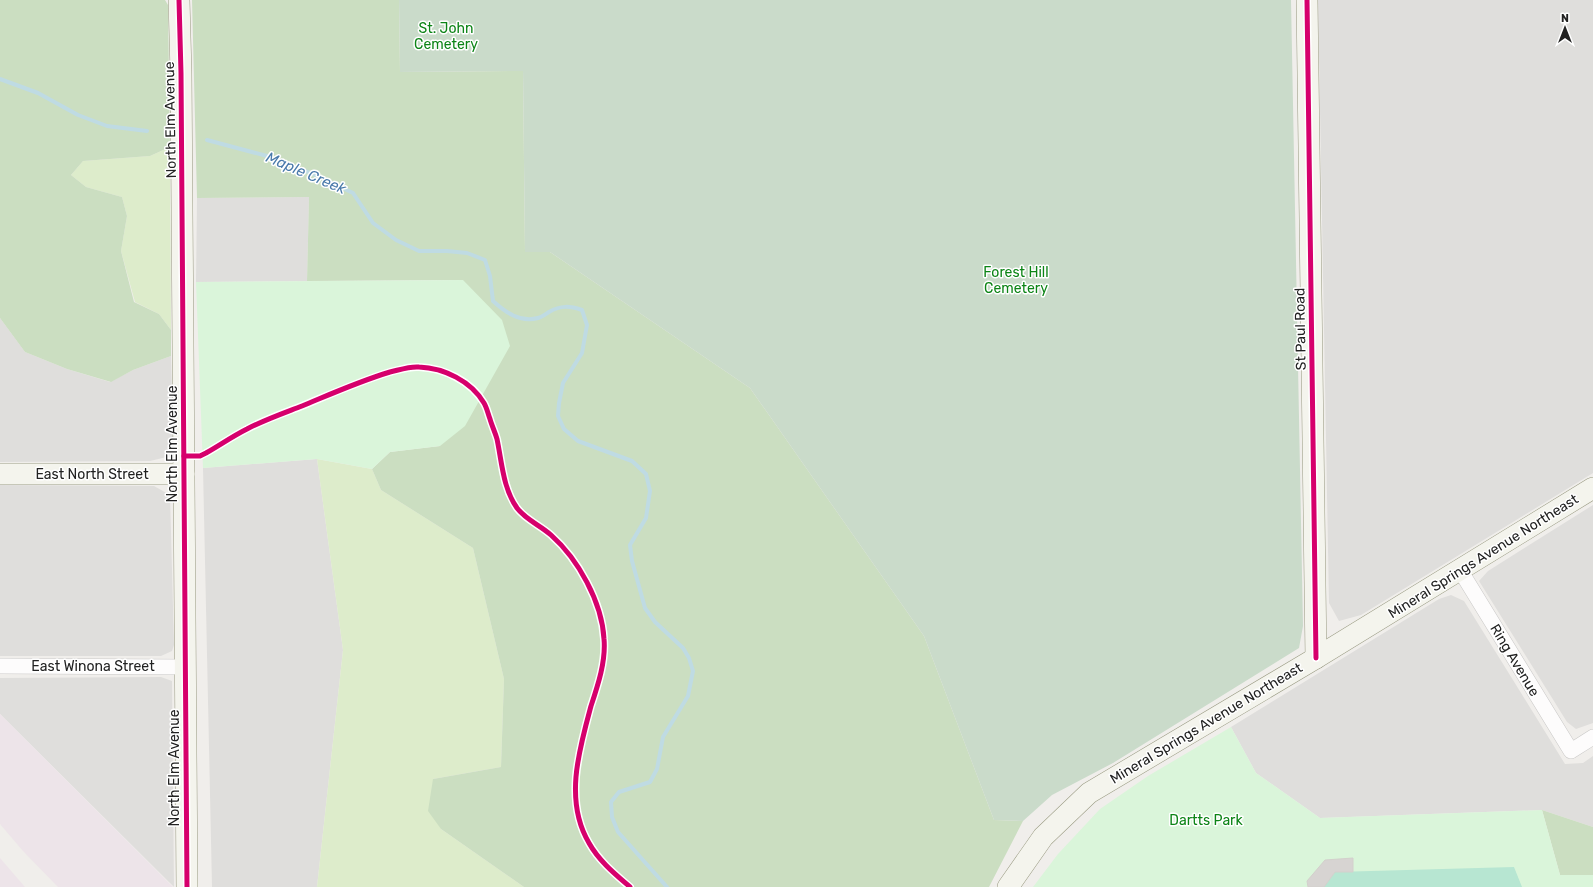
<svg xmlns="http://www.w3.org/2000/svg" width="1593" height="887" viewBox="0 0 1593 887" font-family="Rubik,sans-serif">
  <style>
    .residential { fill: #dfdedc }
    .industrial { fill: #ede4e9 }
    .grass { fill: #ddeccb }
    .forest { fill: #cbdec1 }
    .cemetery { fill: #cadbca }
    .park { fill: #daf5da }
    .pitch { fill: #b7e6d2 }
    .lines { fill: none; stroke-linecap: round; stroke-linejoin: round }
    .stream { stroke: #bfdbe3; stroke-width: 4 }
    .building { fill: #d7d4d2; stroke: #d3d0cc }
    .street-casing { stroke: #c9c8c7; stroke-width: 16 }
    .secondary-casing { stroke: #999a82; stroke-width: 22 }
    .street { stroke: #fdfcfc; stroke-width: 15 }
    .secondary { stroke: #f4f4ed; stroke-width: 21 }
    .cycleway-casing { stroke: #fff; stroke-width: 8 }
    .cycleway { stroke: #d6006c; stroke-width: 5 }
    .labels { text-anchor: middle; stroke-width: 3; stroke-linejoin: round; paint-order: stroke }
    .park-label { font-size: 14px; fill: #0c8416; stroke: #fff }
    .street-label { font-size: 14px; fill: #222; stroke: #fff }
    .water-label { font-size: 15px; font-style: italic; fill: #4a7aab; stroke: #fff }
  </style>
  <rect width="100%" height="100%" fill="#f0eeeb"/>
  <g class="residential">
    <path d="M1318 0H1593V473L1361 615 1339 621 1329 603Z"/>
    <path d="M309 197 307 281 196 282 197 198Z"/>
    <path d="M0 318 25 352 67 369 110 382 133 370 171 356 173 442 171 456 150 461 0 462Z"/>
    <path d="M317 459 343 650 317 887H212L203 468Z"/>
    <path d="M0 485 154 486 170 495 174 645 172 651 161 656H0Z"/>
    <path d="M1593 505V723L1576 729 1567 722 1479 581 1488 571Z"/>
    <path d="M1451 595 1464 601 1565 764 1583 763 1593 756V827L1542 810 1320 818 1256 773 1231 727 1439 599Z"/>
    <path d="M161 677 172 681 174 887 0 714V678Z"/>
  </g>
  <g class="industrial">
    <path d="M0 714 173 887H58L23 851 0 824Z"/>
    <path d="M0 858 25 887H0Z"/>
  </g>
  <g class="grass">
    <path d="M170 147 171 330 159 314 135 302 121 251 127 216 122 197 86 187 71 175 83 161 150 156Z"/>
    <path d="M317 459 372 469 381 490 473 548 504 679 501 767 433 779 441 829 524 887H317L343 650Z"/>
  </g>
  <g class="forest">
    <path d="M0 0H165L168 5 170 147 150 156 83 161 71 175 86 187 122 197 127 216 121 251 134 302 159 314 171 330V356L133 370 111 382 67 369 25 352 0 318Z"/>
    <path d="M192 0H399L400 72 523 71 525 252H550L750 388 924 636 994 820 1023 821 989 887H524L441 829 428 811 433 779 501 767 504 679 473 548 381 490 372 469 390 452 440 446 463 280 307 281 309 197 197 198Z"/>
    <path d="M1542 810 1593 827V875H1560Z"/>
  </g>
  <path class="cemetery" d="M399 0H1291L1303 626 1299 648 1113 763 1052 795 1023 821 994 820 924 636 750 388 550 252H525L523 71 400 72Z"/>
  <g class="park">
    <path d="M463 280 502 320 510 346 465 426 440 446 390 452 372 469 317 459 203 468 196 282Z"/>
    <path d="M1231 727 1256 773 1320 818 1542 810 1560 875H1593V887H1033L1058 854 1100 809 1148 776Z"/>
  </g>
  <path class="pitch" d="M1514 867 1522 887H1324L1335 872Z"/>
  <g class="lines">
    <g class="stream">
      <path d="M0 79 38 93 78 115 107 126 147 131"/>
      <path d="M207 140 267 156 318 176 353 193 373 223 396 240 419 251H447L467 253 485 260 490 276 493 301C505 312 520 323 538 318 542 317 546 314 549 312 561 305 570 306 582 310L587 325 582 353 563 383 559 403 558 416 564 429 578 441 632 461 646 474 650 491 646 518 630 545 632 561 645 608 655 622 683 648 689 658 693 671 688 696 663 737 657 769 650 782 619 792 611 802 612 817 618 832 667 887"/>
    </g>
  </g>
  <path class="building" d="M1353 858V872H1335L1324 887H1308L1307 881 1325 860Z"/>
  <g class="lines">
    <defs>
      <g id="street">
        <path d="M1460 570 1571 751 1593 737"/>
        <path d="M0 666 186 667"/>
      </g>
      <g id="secondary">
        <path d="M179 0 181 73 187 887"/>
        <path d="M1307 0 1316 658"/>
        <path d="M0 474H184"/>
        <path d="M1008 887 1043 837 1089 793 1316 658 1593 488"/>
      </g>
    </defs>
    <use href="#street" class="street-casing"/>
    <use href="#secondary" class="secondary-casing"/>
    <use href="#street" class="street"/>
    <use href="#secondary" class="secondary"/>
    <defs>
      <g id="cycleway">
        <path d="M179 0 181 73 187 887"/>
        <path d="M1307 0 1316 658"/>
        <path d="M184 456H200L206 453C220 445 233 436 247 429 264 420 284 413 302 406 331 394 360 381 390 372 399 370 410 366 419 367 444 368 471 381 484 403 487 408 488 414 490 419 492 426 495 432 497 439 502 463 503 488 517 508 526 520 540 525 551 535 578 559 602 602 604 639 606 661 598 685 591 706 579 750 564 801 589 843 599 861 615 874 630 887"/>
      </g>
    </defs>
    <use href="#cycleway" class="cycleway-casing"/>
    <use href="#cycleway" class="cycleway"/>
  </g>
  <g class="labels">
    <g class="park-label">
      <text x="446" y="33">St. John<tspan x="446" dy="16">Cemetery</tspan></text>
      <text x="1016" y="277">Forest Hill<tspan x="1016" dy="16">Cemetery</tspan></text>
      <text x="1206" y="825">Dartts Park</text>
    </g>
    <g class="street-label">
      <text transform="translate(170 120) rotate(-91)" y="5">North Elm Avenue</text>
      <text transform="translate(1300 329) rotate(-91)" y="5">St Paul Road</text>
      <text transform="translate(172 444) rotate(-90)" y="5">North Elm Avenue</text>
      <text x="92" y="479">East North Street</text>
      <text transform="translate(1483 556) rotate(-32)" y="5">Mineral Springs Avenue Northeast</text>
      <text transform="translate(1515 660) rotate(59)" y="5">Ring Avenue</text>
      <text x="93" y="671">East Winona Street</text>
      <text transform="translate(1206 723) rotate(-31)" y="5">Mineral Springs Avenue Northeast</text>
      <text transform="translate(174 768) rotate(-90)" y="5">North Elm Avenue</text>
    </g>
    <g class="water-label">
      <text transform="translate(306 173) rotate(23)" y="5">Maple Creek</text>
    </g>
  </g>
  <g transform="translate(1565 28)" stroke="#ffffff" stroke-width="3" paint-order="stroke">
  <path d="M0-3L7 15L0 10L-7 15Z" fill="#222222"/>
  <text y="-6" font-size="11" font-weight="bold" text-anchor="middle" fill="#222222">N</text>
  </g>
</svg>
